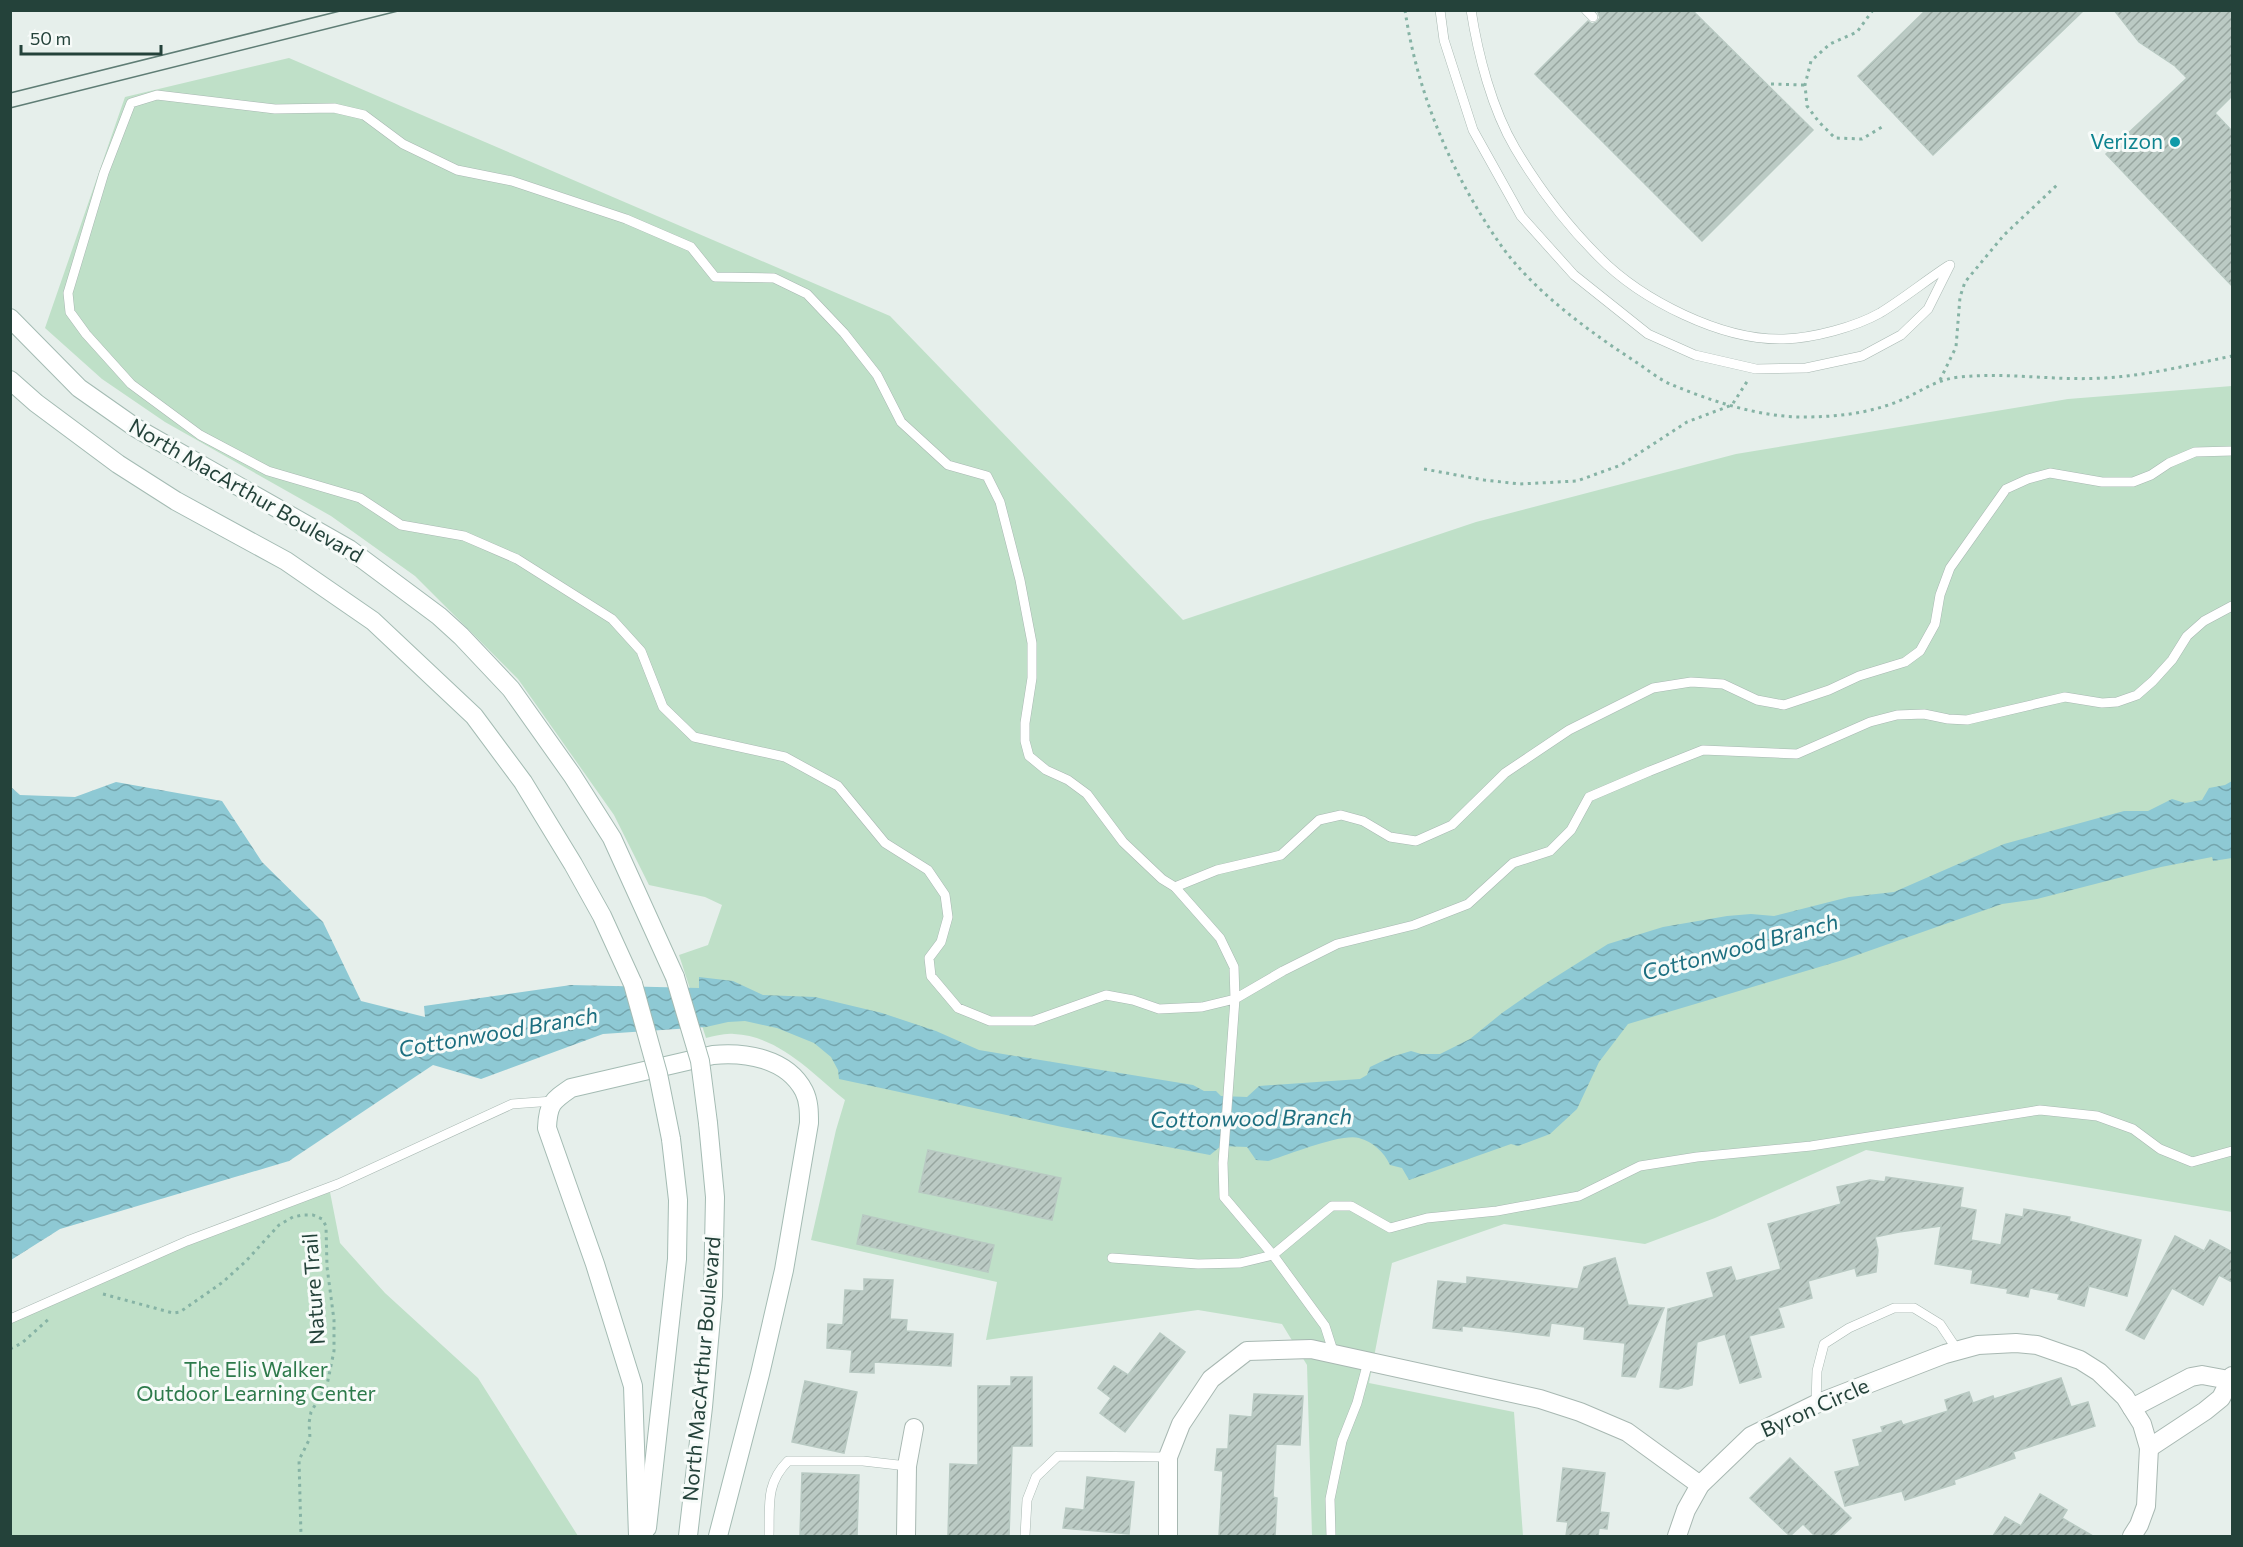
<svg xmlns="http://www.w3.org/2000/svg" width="2243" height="1547" viewBox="0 0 2243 1547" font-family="Commissioner,sans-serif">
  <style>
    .green { fill: #bfe0c8 }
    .water { fill: url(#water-waves) }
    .building { fill: url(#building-hatch); stroke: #b8c9c2; stroke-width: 1.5 }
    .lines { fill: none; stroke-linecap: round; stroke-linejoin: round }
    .service-casing { stroke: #a8b8b2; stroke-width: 10 }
    .minor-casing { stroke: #a8b8b2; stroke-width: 20 }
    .secondary-casing { stroke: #a4bbb3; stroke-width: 20 }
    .path { stroke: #86b3a5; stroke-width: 3; stroke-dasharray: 3 4.5; stroke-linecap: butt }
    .service { stroke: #fff; stroke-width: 9 }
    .minor { stroke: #fff; stroke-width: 18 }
    .secondary { stroke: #fff; stroke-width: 18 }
    .tram { stroke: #5f7d75; stroke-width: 1.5 }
    .secondary-bridge-casing { stroke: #a4bbb3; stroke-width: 20; stroke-linecap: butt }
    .secondary-bridge { stroke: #fff; stroke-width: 18 }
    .culture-dot { fill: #0f9aa8; stroke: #f7fbf9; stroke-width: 2 }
    .labels { text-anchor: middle; stroke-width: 6; stroke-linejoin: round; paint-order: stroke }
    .culture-label { font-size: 21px; fill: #0d838f; stroke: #f7fbf9; text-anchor: end }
    .street-label { font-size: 21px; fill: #24423a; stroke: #f7fbf9 }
    .park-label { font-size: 21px; fill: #2d7a4b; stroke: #f7fbf9 }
    .water-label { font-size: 22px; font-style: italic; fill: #1c6f80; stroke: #f7fbf9 }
  </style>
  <defs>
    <pattern id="water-waves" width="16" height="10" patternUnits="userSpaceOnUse" patternTransform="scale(1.5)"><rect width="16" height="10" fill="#8ec9d4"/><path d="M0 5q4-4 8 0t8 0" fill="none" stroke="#74a5ad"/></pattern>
    <pattern id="building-hatch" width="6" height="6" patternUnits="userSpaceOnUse" patternTransform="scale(1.5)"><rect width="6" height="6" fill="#bbcac4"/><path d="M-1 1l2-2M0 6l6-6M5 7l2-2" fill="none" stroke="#98a6a0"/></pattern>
  </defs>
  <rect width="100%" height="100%" fill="#e6efeb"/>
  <g class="green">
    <path d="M289 58 890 316 1183 620 1476 522 1736 454 2068 399 2232 386V1212L1866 1150 1715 1218 1645 1244 1504 1224 1392 1263 1369 1383 1514 1412 1523 1536H1312L1307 1365 1282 1324 1198 1310 986 1340 997 1282 811 1240 836 1130 845 1100C812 1073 779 1036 734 1034 725 1033 715 1036 706 1038L679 955 708 945 722 905 705 897 649 885 614 815 518 679 415 576 331 516 165 422 102 379 45 328 125 97Z"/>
    <path d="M329 1187 340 1243 385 1293 478 1378 578 1536H11L10 1319Z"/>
  </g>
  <path class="water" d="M2232 781V858L2213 861 2212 857 2161 867 2037 899 2002 904 1843 960 1628 1024 1599 1062 1577 1109 1550 1134 1518 1146 1511 1144 1409 1180 1402 1168 1390 1165C1384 1152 1373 1142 1359 1138 1341 1133 1288 1155 1268 1161L1256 1160 1247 1147 1221 1146 1210 1155 1062 1127 839 1079 838 1070 831 1057 814 1043 777 1028 745 1021 728 1022 706 1027 603 1034 481 1079 433 1065 289 1161 60 1229 11 1260V787L20 795 75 797 116 782 222 801 262 862 323 922 361 1001 425 1017 424 1006 571 985 699 988V977L733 981 763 995 815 997 882 1013 936 1031 979 1050 1193 1085 1204 1091H1216L1221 1096 1247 1097 1259 1086 1360 1079 1367 1075 1370 1067 1391 1057 1411 1051 1421 1054H1440L1470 1039 1502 1013 1538 988 1608 944 1663 927 1727 916 1751 914 1774 916 1849 897 1894 892 2004 844 2124 811H2148L2172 799 2185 803 2202 800 2209 788 2225 785Z"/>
  <g class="building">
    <path d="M1599 10H1692L1813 130 1702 241 1535 74 1588 21 1592 24 1597 22 1600 18 1598 12Z"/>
    <path d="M1926 10H2084L1933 155 1858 76Z"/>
    <path d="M2114 10H2232V96L2215 113 2232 131V286L2106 154 2187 78 2175 66 2139 42Z"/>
    <path d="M928 1150 1061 1178 1052 1220 919 1192Z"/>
    <path d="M1886 1177 1963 1188 1960 1207 1976 1210 1971 1240 2001 1245 2006 1214 2023 1217 2024 1209 2070 1217 2069 1221 2141 1240 2127 1296 2089 1286 2084 1306 2058 1299 2060 1294 2030 1288 2028 1297 2007 1293 2008 1289 1971 1283 1973 1270 1935 1264 1941 1226 1899 1232 1875 1237 1878 1250 1876 1272 1857 1276 1855 1268 1808 1281 1812 1298 1778 1308 1784 1327 1749 1336 1761 1377 1740 1383 1725 1334 1697 1342 1692 1385 1678 1389 1660 1387 1668 1309 1714 1297 1707 1273 1731 1267 1736 1281 1781 1269 1768 1224 1841 1204 1837 1187 1870 1180 1885 1182Z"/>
    <path d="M863 1215 994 1245 988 1272 857 1244Z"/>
    <path d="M2175 1236 2204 1251 2210 1240 2232 1252V1282L2219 1275 2203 1305 2172 1288 2144 1339 2126 1330Z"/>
    <path d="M1615 1258 1628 1305 1664 1308 1635 1377 1622 1376 1625 1343 1584 1339 1585 1327 1551 1323 1549 1336 1462 1326V1331L1433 1328 1438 1281 1467 1284V1277L1578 1289 1584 1267Z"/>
    <path d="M864 1279 893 1280 890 1319 907 1320 906 1331 953 1334 951 1366 874 1362V1373L850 1372 852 1350 827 1348 828 1324 843 1325 845 1290 864 1291Z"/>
    <path d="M1160 1333 1185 1352 1125 1432 1100 1413 1111 1398 1098 1388 1114 1366 1128 1375Z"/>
    <path d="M1011 1377H1032V1446H1012L1009 1536H948L950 1464 978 1465V1386H1011Z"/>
    <path d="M2061 1378 2071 1407 2088 1402 2095 1426 2013 1452 2015 1458 1954 1480 1955 1484 1905 1500 1902 1491 1845 1506 1835 1472 1860 1466 1853 1440 1883 1432 1881 1427 1901 1421 1903 1425 1948 1411 1945 1400 1969 1392 1973 1403 1993 1396 1994 1399Z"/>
    <path d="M805 1381 857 1392 844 1453 792 1442Z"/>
    <path d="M1254 1394 1303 1396 1300 1445 1276 1444 1273 1497 1277 1498 1275 1536H1219L1223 1471 1215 1470 1217 1449H1228L1230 1415 1252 1417Z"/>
    <path d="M1790 1458 1851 1518 1832 1536H1815L1803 1524 1790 1536 1750 1498Z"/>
    <path d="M1563 1468 1605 1473 1600 1512 1609 1513 1607 1529 1599 1528 1598 1536H1566L1568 1522 1557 1521Z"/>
    <path d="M802 1473 859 1475 857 1536H800Z"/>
    <path d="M1087 1477 1134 1482 1129 1534 1063 1528 1066 1508 1084 1510Z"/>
    <path d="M2040 1494 2067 1510 2062 1518 2093 1536H1993L2005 1517 2021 1526Z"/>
  </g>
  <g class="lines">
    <defs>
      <g id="service">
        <path d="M1440 10 1444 40 1473 130 1521 216 1574 275 1648 334 1695 355 1756 369 1806 368 1862 356 1901 335 1928 309 1950 265"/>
        <path d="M1471 10C1478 55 1492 109 1515 148 1538 187 1566 224 1598 256 1641 300 1722 341 1784 339 1814 338 1855 327 1880 313 1903 299 1925 281 1948 266"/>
        <path d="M1586 10 1593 17"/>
        <path d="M1175 887 1217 870 1281 855 1319 820 1341 815 1363 821 1390 837 1416 841 1452 825 1505 773 1569 730 1653 688 1691 682 1723 684 1757 700 1784 705 1829 690 1859 676 1905 662 1920 651 1935 624 1940 595 1950 568 2006 489 2028 479 2050 473 2102 482H2133L2151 475 2169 463 2195 452 2232 451"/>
        <path d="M1112 1258 1198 1264 1240 1263 1273 1255 1332 1206H1351L1390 1228 1427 1218 1497 1211 1579 1196 1640 1166 1697 1157 1811 1146 2040 1110 2097 1116 2133 1129 2160 1149 2192 1162 2232 1151"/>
        <path d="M10 1319 187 1241 338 1184 512 1104 553 1101"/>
        <path d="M1334 1354 1325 1326 1273 1255 1224 1197 1223 1163 1235 999 1234 967 1220 938 1175 887 1162 879 1123 842 1087 794 1068 780 1046 770 1029 756 1025 741V723L1032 678V643L1020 580 1000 502 987 476 948 465 901 422 877 375 844 333 807 294 774 278 715 277 691 247 626 219 512 181 457 170 403 144 364 115 334 108 275 109 157 95 131 103 104 173 68 293 70 312 86 334 131 384 200 435 268 471 360 498 401 525 464 536 517 559 612 619 641 651 663 707 694 737 785 757 838 786 885 843 928 870 945 895 948 917 941 942 929 958 931 976 958 1008 990 1021H1033L1106 995 1133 1000 1159 1009 1202 1007 1235 999 1283 971 1337 944 1414 925 1468 904 1513 863 1550 851 1571 830 1589 797 1650 771 1703 750 1797 754 1870 722 1897 715 1924 714 1948 719 1967 720 2065 697 2102 703 2117 702 2137 695 2153 681 2172 660 2187 636 2204 621 2232 606"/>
        <path d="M1816 1404 1817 1371 1824 1344 1849 1328 1894 1308H1914L1940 1324 1958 1351"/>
        <path d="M769 1536C770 1506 765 1484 788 1461H863L907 1466"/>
        <path d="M1025 1536 1027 1500 1036 1477 1058 1456 1168 1457"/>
        <path d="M1331 1536 1330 1499 1342 1441 1357 1403 1368 1362"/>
      </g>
      <g id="minor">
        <path d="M2132 1408 2191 1377 2202 1375 2229 1380"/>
        <path d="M2149 1448 2205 1411 2221 1398 2232 1376"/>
        <path d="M906 1536 907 1466 914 1428"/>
        <path d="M1168 1536V1457L1181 1424 1211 1379 1247 1351 1311 1349 1540 1399 1580 1412 1627 1432 1700 1485"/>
        <path d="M1677 1536 1686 1510 1700 1485 1751 1436 1816 1404 1945 1354 1978 1345 2016 1343 2037 1345 2080 1360 2099 1372 2125 1397 2142 1424 2149 1448 2146 1506 2139 1525 2132 1536"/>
      </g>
      <g id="secondary">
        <path d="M10 318 79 388 136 428 349 549 439 616 461 636 511 689 572 775 612 838 675 977"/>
        <path d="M10 380 36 403 118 464 176 501 286 561 373 621 474 716 523 782 573 864 602 916 633 984"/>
        <path d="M647 1528 677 1259 678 1200 671 1139"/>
        <path d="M638 1536 633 1386 595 1264 547 1128C548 1104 552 1101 571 1088L713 1055C745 1052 787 1058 804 1091 809 1101 809 1112 809 1123L784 1270 760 1374 718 1536"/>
        <path d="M688 1536 703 1407 713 1296 715 1197 708 1123"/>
      </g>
    </defs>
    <use href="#service" class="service-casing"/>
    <use href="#minor" class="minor-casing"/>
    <use href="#secondary" class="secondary-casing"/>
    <g class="path">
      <path d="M1405 10C1417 93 1452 175 1500 244 1533 291 1591 333 1639 364 1649 371 1659 379 1670 384 1711 401 1759 417 1803 417 1839 417 1873 413 1906 398 1924 389 1939 379 1960 377 2007 372 2055 381 2102 378 2146 376 2189 365 2232 356"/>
      <path d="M1873 10 1857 32 1830 44 1811 61 1805 85 1807 106 1819 122 1835 138 1862 139 1882 127"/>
      <path d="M1771 84 1805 85"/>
      <path d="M1940 380 1956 347 1960 297 1965 282 2004 235 2057 185"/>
      <path d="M1424 469 1484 480 1520 484 1577 481 1621 465 1687 422 1732 405 1748 380"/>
      <path d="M103 1294 173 1313 180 1312 223 1282 246 1261 279 1225 293 1217 303 1215H313L322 1219 326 1226 327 1267 334 1320V1351L327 1385 311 1412 309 1423 310 1438 299 1460 301 1536"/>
      <path d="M10 1349 22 1343 51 1317"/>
    </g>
    <use href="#service" class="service"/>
    <use href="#minor" class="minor"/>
    <use href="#secondary" class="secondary"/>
    <g class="tram">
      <path d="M10 93 344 10"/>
      <path d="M10 108 402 10"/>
    </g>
    <defs>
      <g id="secondary-bridge">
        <path d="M675 977 700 1061 708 1123"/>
        <path d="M633 984 658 1074 671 1139"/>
      </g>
    </defs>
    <use href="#secondary-bridge" class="secondary-bridge-casing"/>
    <use href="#secondary-bridge" class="secondary-bridge"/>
  </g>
  <circle class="culture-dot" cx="2175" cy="142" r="6"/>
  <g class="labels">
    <g class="culture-label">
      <text x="2163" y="149">Verizon</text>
    </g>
    <g class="street-label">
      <text transform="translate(246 491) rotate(30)" y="7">North MacArthur Boulevard</text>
      <text transform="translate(314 1289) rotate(-94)" y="7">Nature Trail</text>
      <text transform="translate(702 1369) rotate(-85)" y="7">North MacArthur Boulevard</text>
      <text transform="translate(1815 1408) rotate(-24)" y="7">Byron Circle</text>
    </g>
    <g class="park-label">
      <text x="256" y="1377">The Elis Walker<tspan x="256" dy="24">Outdoor Learning Center</tspan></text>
    </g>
    <g class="water-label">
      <text transform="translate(1740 947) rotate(-15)" y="8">Cottonwood Branch</text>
      <text transform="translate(498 1032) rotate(-10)" y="8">Cottonwood Branch</text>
      <text transform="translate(1251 1118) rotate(-1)" y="8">Cottonwood Branch</text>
    </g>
  </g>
  <rect width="2243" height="1547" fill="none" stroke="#24423a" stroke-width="24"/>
  <path d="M21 45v9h140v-9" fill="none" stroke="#24423a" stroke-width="3"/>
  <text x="30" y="45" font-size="18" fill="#24423a" stroke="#f7fbf9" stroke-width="4.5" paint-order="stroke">50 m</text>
</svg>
